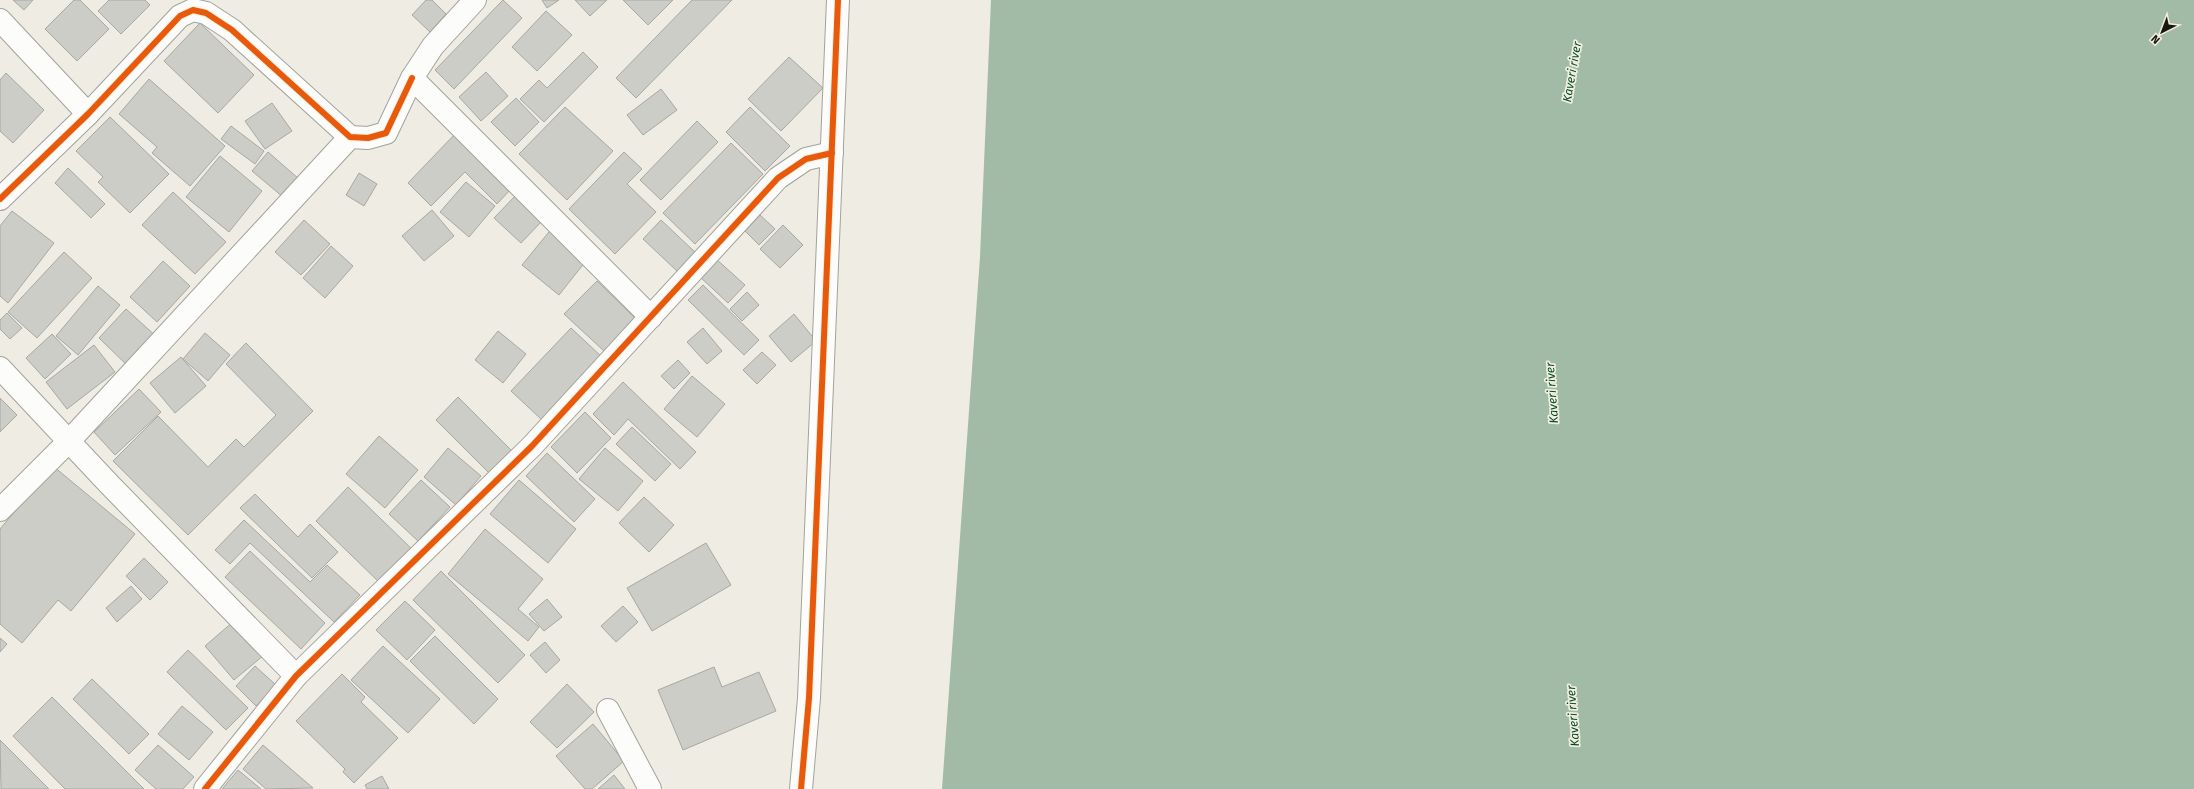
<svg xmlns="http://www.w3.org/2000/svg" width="2194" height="789" viewBox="0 0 2194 789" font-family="'Fira Sans',sans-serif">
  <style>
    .water { fill: #a1bba7 }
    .building { fill: #cccdc6; stroke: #a8a8a2 }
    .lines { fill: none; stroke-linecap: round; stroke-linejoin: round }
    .minor-casing { stroke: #a3a29b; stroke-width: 24 }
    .minor { stroke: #fcfcfb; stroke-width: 22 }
    .cycleway-casing { stroke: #f3efde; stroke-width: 8 }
    .cycleway { stroke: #e8590c; stroke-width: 6 }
    .labels { text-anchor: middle; stroke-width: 3.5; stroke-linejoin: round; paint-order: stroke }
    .water-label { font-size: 12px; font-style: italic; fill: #024928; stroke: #f3efde }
  </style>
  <rect width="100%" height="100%" fill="#eeece3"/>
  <path class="water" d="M991 0H2194V789H942L980 257Z"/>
  <g class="building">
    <path d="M13 0H33L24 10Z"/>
    <path d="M74 0H80L109 29 77 61 45 29Z"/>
    <path d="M109 0H145L150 5 121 34 98 11Z"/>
    <path d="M426 0H432L446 14 430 32 412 15Z"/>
    <path d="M503 0 522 18 454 89 435 70Z"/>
    <path d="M542 0H559L547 8Z"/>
    <path d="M575 0H607L590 16Z"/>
    <path d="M623 0H673L648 25Z"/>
    <path d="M692 0H732L636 98 616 78Z"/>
    <path d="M546 11 572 35 537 71 512 47Z"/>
    <path d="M200 23 254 75 218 113 164 61Z"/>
    <path d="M583 52 598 67 544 122 520 99 539 80 547 88Z"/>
    <path d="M789 57 823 88 781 131 748 99Z"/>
    <path d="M486 72 508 96 481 121 459 97Z"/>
    <path d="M6 73 44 110 13 143 0 131V80Z"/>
    <path d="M149 79 225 146 190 186 152 153 157 147 119 114Z"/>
    <path d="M661 89 677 110 643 135 627 115Z"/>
    <path d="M516 98 539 122 515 146 491 122Z"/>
    <path d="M272 103 292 131 265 149 245 121Z"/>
    <path d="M565 107 613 151 567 200 519 154Z"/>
    <path d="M750 107 790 146 765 171 726 132Z"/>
    <path d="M110 117 169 174 130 213 98 182 103 177 76 151Z"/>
    <path d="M697 121 718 142 661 200 640 180Z"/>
    <path d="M231 126 264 151 255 164 221 139Z"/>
    <path d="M455 134 511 189 497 204 465 172 431 206 408 183Z"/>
    <path d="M731 143 763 174 695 244 663 213Z"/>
    <path d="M268 152 299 179 283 197 252 171Z"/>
    <path d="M624 152 642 169 627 184 656 212 615 254 569 209Z"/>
    <path d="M220 156 262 191 229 232 186 197Z"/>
    <path d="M68 168 105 204 91 218 55 183Z"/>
    <path d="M359 173 377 184 364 206 346 195Z"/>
    <path d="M466 182 495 206 469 237 440 212Z"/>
    <path d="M173 192 226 242 195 274 142 225Z"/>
    <path d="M517 194 543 220 521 243 494 218Z"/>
    <path d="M432 210 454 236 424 261 402 236Z"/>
    <path d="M12 211 54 243 8 303 0 296V226Z"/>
    <path d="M760 215 775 229 759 245 745 231Z"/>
    <path d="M304 220 330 244 301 275 275 252Z"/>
    <path d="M661 220 696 253 678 272 643 239Z"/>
    <path d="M783 225 803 245 780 268 760 249Z"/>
    <path d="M553 227 589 257 559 295 522 265Z"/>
    <path d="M331 246 353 266 325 298 303 278Z"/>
    <path d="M64 252 92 278 37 338 8 312Z"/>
    <path d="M715 258 745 285 728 303 699 276Z"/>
    <path d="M163 261 190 286 157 322 130 297Z"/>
    <path d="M597 281 636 319 604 351 564 314Z"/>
    <path d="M703 285 759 340 744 355 688 300Z"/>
    <path d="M98 286 120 305 78 355 56 336Z"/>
    <path d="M747 292 759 305 742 321 730 309Z"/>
    <path d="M126 309 159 339 131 369 99 338Z"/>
    <path d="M7 313 22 328 10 339 0 329V320Z"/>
    <path d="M794 314 816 341 791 362 769 336Z"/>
    <path d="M571 328 602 357 542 420 511 391Z"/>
    <path d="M703 328 722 351 707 364 687 342Z"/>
    <path d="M498 331 526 354 503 383 475 360Z"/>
    <path d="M205 333 230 355 208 381 183 359Z"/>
    <path d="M52 334 71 354 45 379 26 358Z"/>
    <path d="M246 343 313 411 188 535 113 461 158 416 208 467 236 439 244 447 276 415 226 364Z"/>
    <path d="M94 345 115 372 67 409 46 382Z"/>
    <path d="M762 352 776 365 757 384 743 370Z"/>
    <path d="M181 357 206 386 175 413 150 383Z"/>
    <path d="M678 360 690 373 674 389 661 376Z"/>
    <path d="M692 376 725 404 697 437 664 409Z"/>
    <path d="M623 382 696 452 680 469 628 419 614 435 593 414Z"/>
    <path d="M139 389 161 412 115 455 94 432Z"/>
    <path d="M458 397 515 454 492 476 436 420Z"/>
    <path d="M0 398 17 415 0 432Z"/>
    <path d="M585 412 611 438 577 473 551 447Z"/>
    <path d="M632 427 671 464 655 481 616 444Z"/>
    <path d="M379 436 418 470 385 508 346 474Z"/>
    <path d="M448 448 481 476 456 505 424 477Z"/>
    <path d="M605 448 643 481 618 511 579 479Z"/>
    <path d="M547 453 595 499 574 522 526 476Z"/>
    <path d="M53 466 135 534 71 611 58 600 22 643 0 624V529Z"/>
    <path d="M421 480 450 507 418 541 389 514Z"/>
    <path d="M519 480 576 529 548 563 490 514Z"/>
    <path d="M348 487 415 552 383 586 316 521Z"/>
    <path d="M255 494 298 537 310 524 338 552 312 578 240 508Z"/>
    <path d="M644 497 674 525 649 552 619 523Z"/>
    <path d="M244 520 310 582 327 565 360 595 334 622 250 543 230 564 215 550Z"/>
    <path d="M485 529 543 579 518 609 539 627 528 641 448 574Z"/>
    <path d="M706 543 731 585 652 631 627 588Z"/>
    <path d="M250 551 325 623 301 649 225 577Z"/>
    <path d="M144 558 168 582 150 600 126 576Z"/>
    <path d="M441 571 525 655 498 683 413 600Z"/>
    <path d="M131 586 142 599 117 622 106 608Z"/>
    <path d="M547 599 562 617 544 631 529 614Z"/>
    <path d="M405 601 435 630 407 660 376 630Z"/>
    <path d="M623 606 638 622 616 642 601 626Z"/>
    <path d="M234 621 264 655 234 680 205 646Z"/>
    <path d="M435 636 498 699 474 724 410 661Z"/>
    <path d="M0 638 7 644 0 652Z"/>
    <path d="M545 642 560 660 546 673 530 655Z"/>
    <path d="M383 646 440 699 408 733 351 680Z"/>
    <path d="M188 650 248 708 226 730 167 672Z"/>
    <path d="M255 666 276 685 256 706 236 686Z"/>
    <path d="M714 667 722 687 759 672 776 711 683 750 658 690Z"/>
    <path d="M342 674 365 697 361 702 398 738 354 783 343 772 345 769 296 721Z"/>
    <path d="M92 679 149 734 129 754 73 699Z"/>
    <path d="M567 684 594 712 557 748 530 722Z"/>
    <path d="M52 697 144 789H65L13 736Z"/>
    <path d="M182 706 213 732 189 760 158 734Z"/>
    <path d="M593 724 624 761 592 789H585L556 756Z"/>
    <path d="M0 740 49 789H1Z"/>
    <path d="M158 745 194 777 183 789H156L135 770Z"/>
    <path d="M263 745 313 788 266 789 243 769Z"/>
    <path d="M238 770 261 789H222Z"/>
    <path d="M614 775 625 789H598Z"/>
    <path d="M382 776 389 789H367L365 785Z"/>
  </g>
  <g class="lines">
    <defs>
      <g id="minor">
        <path d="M475 0 433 46 412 78 651 317"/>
        <path d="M0 20 88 114"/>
        <path d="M0 199 88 114 180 16 193 10 206 13 232 30 350 137 368 138 386 133 412 78"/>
        <path d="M0 368 109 484 296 676"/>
        <path d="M0 510 69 441 350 137"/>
        <path d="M608 710 650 789"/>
        <path d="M205 789 296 676 532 446 778 178 806 159 832 153"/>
        <path d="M801 789 809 698 838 0"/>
      </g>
    </defs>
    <use href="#minor" class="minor-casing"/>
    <use href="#minor" class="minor"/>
    <defs>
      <g id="cycleway">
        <path d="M0 199 88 114 180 16 193 10 206 13 232 30 350 137 368 138 386 133 412 78"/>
        <path d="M205 789 296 676 532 446 778 178 806 159 832 153"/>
        <path d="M801 789 809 698 838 0"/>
      </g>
    </defs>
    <use href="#cycleway" class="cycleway-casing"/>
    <use href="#cycleway" class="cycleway"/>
  </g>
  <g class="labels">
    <g class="water-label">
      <text transform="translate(1572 72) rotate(-80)" y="4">Kaveri river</text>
      <text transform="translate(1552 393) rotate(-94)" y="4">Kaveri river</text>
      <text transform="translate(1573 716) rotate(-94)" y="4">Kaveri river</text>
    </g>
  </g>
  <g transform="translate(2162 32) rotate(222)" stroke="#f3efde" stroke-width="3" paint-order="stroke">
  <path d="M0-3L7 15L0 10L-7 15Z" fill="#181611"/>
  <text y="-6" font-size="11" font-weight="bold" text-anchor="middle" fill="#181611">N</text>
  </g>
</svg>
